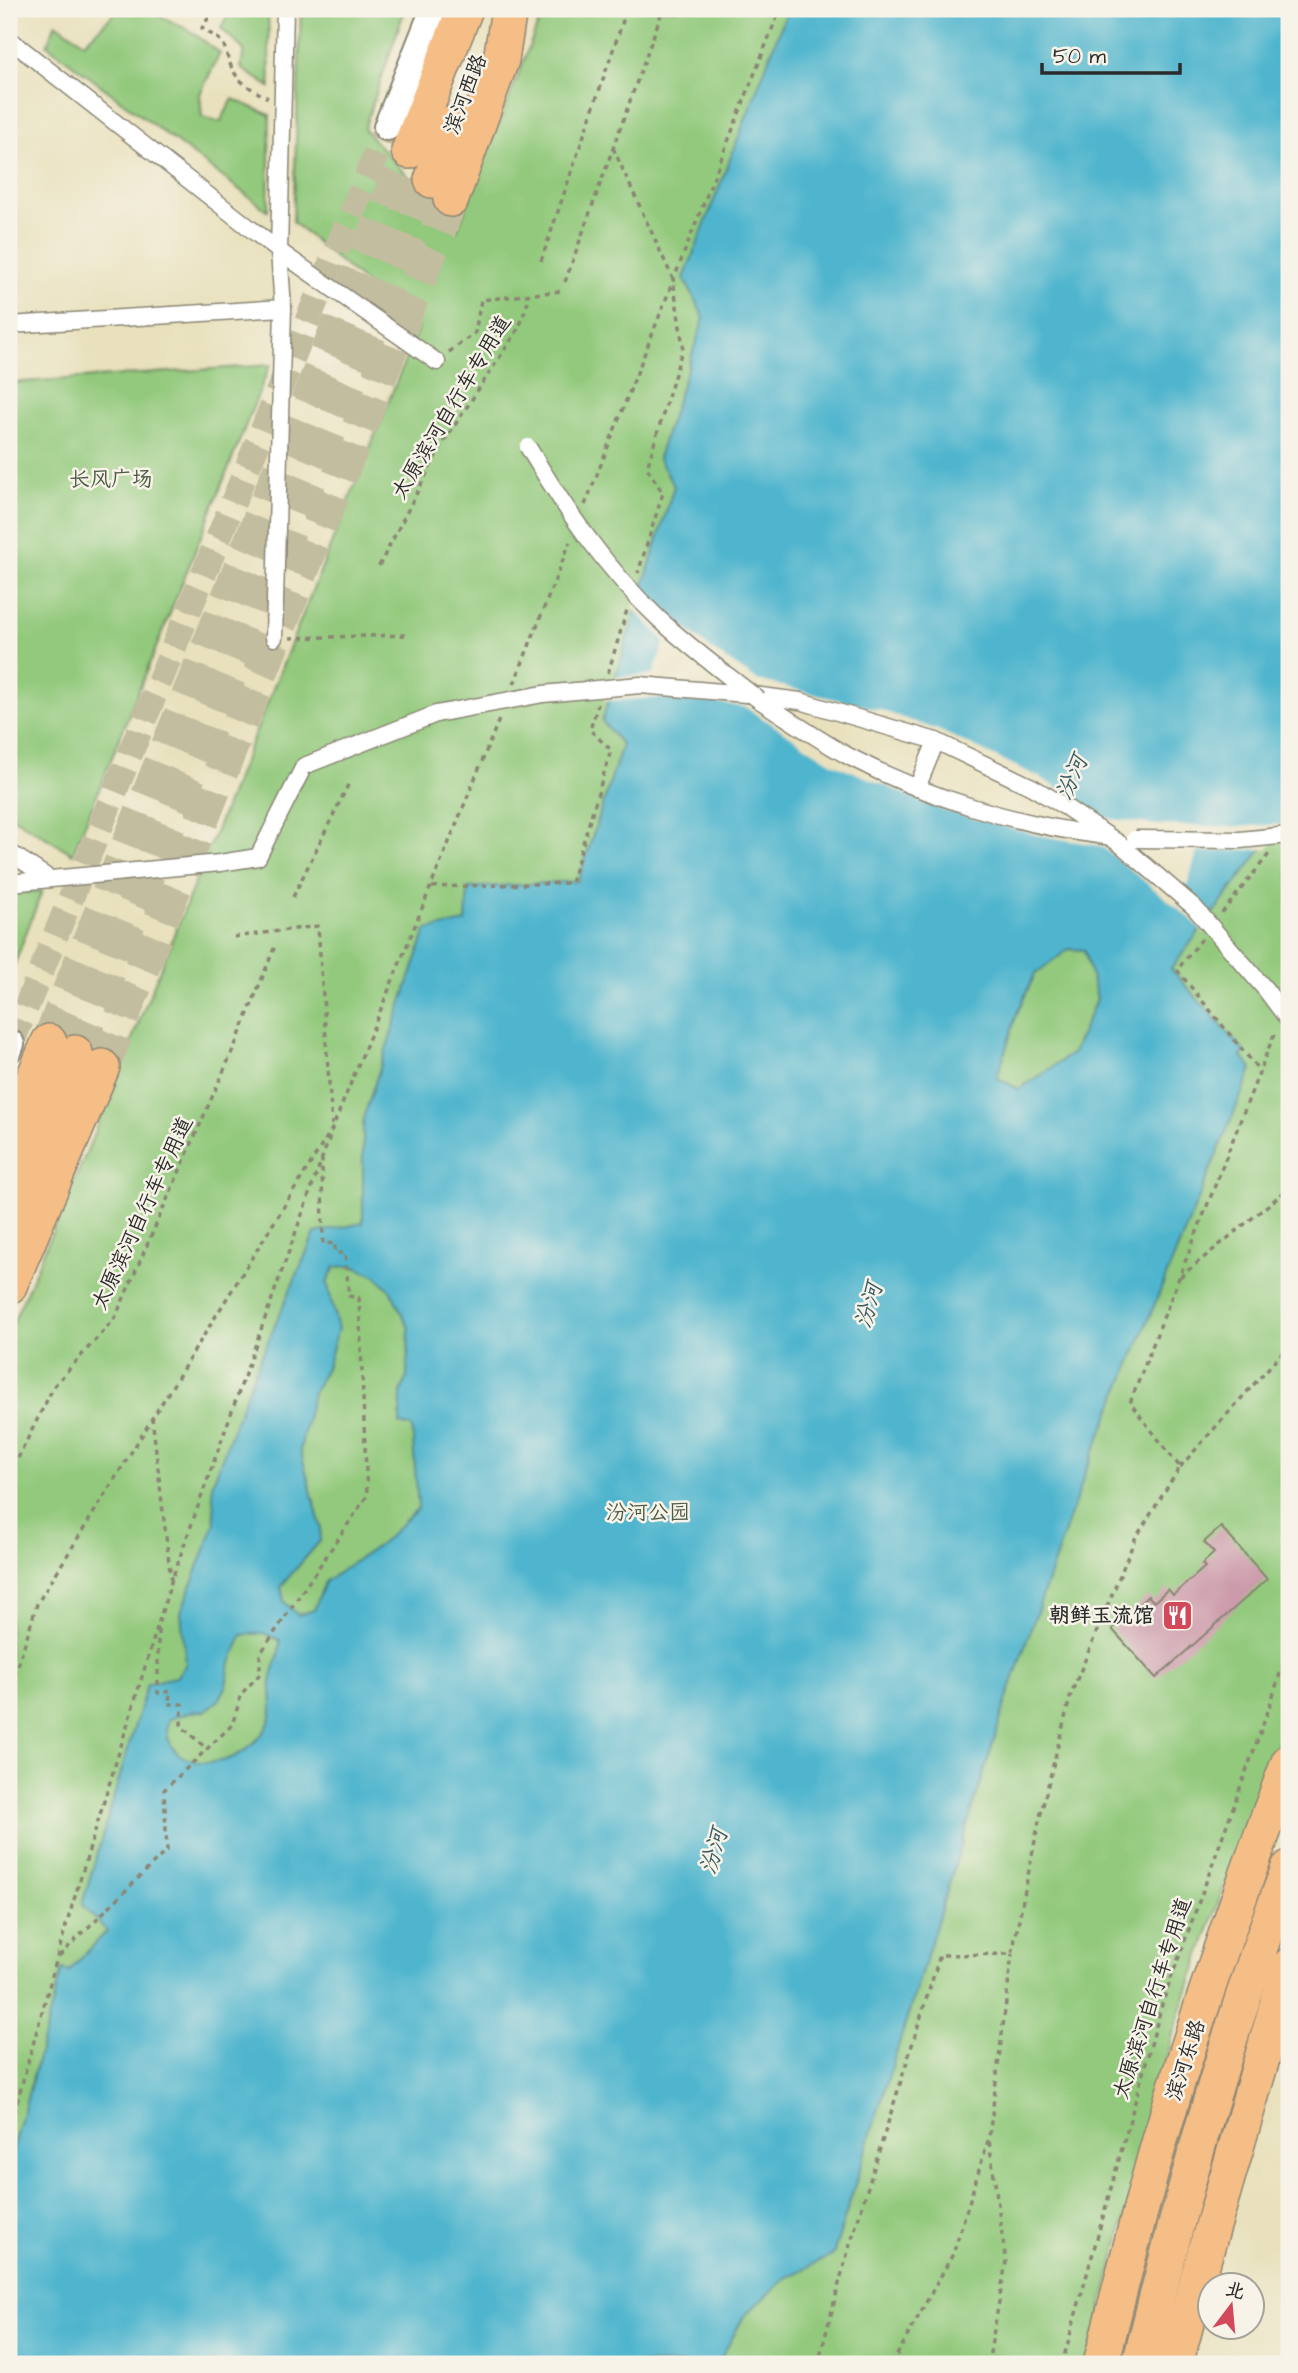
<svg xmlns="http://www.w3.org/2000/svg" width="1298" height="2373" viewBox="0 0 1298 2373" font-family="'Architects Daughter','LXGW WenKai TC',sans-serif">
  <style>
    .green { fill: #92c97c; stroke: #5e7a54; stroke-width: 2 }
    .water { fill: #50b5ce; stroke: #3e707c; stroke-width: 2; fill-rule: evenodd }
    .pier { fill: #e9e1bd }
    .building { fill: #cc9bab }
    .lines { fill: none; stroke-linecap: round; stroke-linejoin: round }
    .tertiary-tunnel { stroke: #c3bda0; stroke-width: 26; stroke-dasharray: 26 13; stroke-linecap: butt }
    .trunk-tunnel { stroke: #c3bda0; stroke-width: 35; stroke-dasharray: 35 18; stroke-linecap: butt }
    .pedestrian-casing { stroke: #8a8674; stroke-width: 19 }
    .tertiary-casing { stroke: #8a8674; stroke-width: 30 }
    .trunk-casing { stroke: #8a8674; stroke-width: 38 }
    .path { stroke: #8a8674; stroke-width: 3.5; stroke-dasharray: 5 5; stroke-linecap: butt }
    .pedestrian { stroke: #fff; stroke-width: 16 }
    .tertiary { stroke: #fff; stroke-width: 26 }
    .trunk { stroke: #f6be87; stroke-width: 35 }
    .pedestrian-bridge-casing { stroke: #8a8674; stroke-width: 19; stroke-linecap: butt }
    .pedestrian-bridge { stroke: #fff; stroke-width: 16 }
    .labels { text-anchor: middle; stroke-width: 5; stroke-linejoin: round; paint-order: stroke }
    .street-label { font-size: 21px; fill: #2b2b2b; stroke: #f7f3e8 }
    .park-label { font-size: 21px; fill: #4a5a43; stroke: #f7f3e8 }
    .poi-label { font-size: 21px; font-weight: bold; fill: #2b2b2b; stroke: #f7f3e8; text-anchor: end }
    .water-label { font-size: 23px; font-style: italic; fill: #385b64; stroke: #f7f3e8 }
  </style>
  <rect width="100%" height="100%" fill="#f7f3e8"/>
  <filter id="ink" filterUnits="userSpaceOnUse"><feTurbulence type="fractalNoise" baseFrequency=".0143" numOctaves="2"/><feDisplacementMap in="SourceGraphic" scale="14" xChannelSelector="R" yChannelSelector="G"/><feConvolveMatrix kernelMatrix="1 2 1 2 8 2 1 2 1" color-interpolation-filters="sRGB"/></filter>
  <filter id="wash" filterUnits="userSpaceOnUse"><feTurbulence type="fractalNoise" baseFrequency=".00686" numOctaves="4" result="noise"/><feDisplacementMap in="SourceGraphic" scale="28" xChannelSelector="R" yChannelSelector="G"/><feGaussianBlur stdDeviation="1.57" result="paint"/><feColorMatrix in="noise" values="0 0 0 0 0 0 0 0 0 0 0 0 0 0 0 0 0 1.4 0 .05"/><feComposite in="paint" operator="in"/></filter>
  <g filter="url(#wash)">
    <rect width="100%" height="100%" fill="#e9e1bd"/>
    <g class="green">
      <path d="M119 9H146L189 30 220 53 200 94 202 117 220 122 233 99 270 115 268 211 47 45 56 23 84 43Z"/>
      <path d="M231 9H268L270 87 241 68 244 50 221 28Z"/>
      <path d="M301 9H405L364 129 457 230 544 9H1289V1718L1247 1820 1175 2027 1087 2364H9V1332L85 1156 418 328 293 222Z"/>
      <path d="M270 365 73 854 9 815V383Z"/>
      <path d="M42 891 9 979V893Z"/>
    </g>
    <path class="water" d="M788 9H1289V813L1171 969 1245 1052 1241 1056 1252 1069 1087 1468 1009 1692 833 2255 787 2277 744 2316 718 2364H9V2165L62 1969 69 1971 107 1931 82 1905 147 1684 177 1676 186 1664 181 1612 215 1523 212 1485 252 1378 315 1233 363 1223V1119L426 930 466 922 468 888 578 881 622 745 602 721 674 486 658 458 704 318 684 278ZM1069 949 1084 950 1097 998 1073 1053 1019 1089 997 1078 1017 1013 1035 974ZM352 1266 375 1275 391 1291 409 1328 407 1376 401 1393 400 1424 412 1427 418 1508 382 1543 325 1582 314 1610 298 1615 284 1602 281 1586 320 1541 321 1527 300 1450 313 1392 328 1364 338 1329 327 1282 335 1267ZM263 1633 280 1640C280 1657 275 1662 272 1677 267 1695 279 1708 265 1730 255 1744 238 1758 221 1761 191 1766 162 1755 168 1720L189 1712 205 1711 219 1700 226 1687 229 1668 242 1635Z"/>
    <path class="pier" d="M640 586 660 607 709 648 757 680 880 710 938 730 1039 777 1107 818 1153 825 1235 827 1286 824 1267 849 1197 852 1186 889 1215 918 1203 933 1191 919 1101 846 1037 835 943 810 832 763 745 707 711 702 657 698 604 701 612 677 653 675 665 641 633 608Z"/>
    <g id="blocks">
      <path class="building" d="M1221 1527 1267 1579 1156 1678 1112 1629 1148 1596 1154 1602 1168 1589 1173 1595 1205 1567 1202 1564 1214 1553 1204 1542Z"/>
    </g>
  </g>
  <g filter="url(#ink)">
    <use href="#blocks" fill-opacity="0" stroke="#8a8674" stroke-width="2"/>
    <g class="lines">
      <path class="tertiary-tunnel" d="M11 1044 387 127"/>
      <g class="trunk-tunnel">
        <path d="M49 1042 409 151"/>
        <path d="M75 1053 432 180"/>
        <path d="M102 1067 451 199"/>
      </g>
      <defs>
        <g id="pedestrian">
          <path d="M9 39 279 251 437 362"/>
          <path d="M9 325 283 308"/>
          <path d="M274 638 283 308 279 251 285 9"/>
          <path d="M746 694 800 701 936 741 1032 787 1064 806 1120 844"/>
          <path d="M759 700C789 719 818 740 850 757 928 798 1018 825 1105 836"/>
          <path d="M917 788 936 741"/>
          <path d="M9 852 50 879"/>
          <path d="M9 883 220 863 258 857 304 766"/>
        </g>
        <g id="tertiary">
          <path d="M387 127 434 9"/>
          <path d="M9 1049 11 1044"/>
        </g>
        <g id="trunk">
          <path d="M409 151 465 9"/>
          <path d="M432 180 453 124"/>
          <path d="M451 199 501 60 509 9"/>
          <path d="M9 1137 49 1042"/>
          <path d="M9 1208 75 1053"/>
          <path d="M9 1286 102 1067"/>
          <path d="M1101 2364C1121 2284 1141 2203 1165 2123 1201 2001 1244 1881 1289 1762"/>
          <path d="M1140 2364C1182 2197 1227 2029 1289 1868"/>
          <path d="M1175 2364 1204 2257 1289 1966"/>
        </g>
      </defs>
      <use href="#pedestrian" class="pedestrian-casing"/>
      <use href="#tertiary" class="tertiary-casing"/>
      <use href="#trunk" class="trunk-casing"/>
      <g class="path">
        <path d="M214 9 202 28 223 42C233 77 236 81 268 98"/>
        <path d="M613 148 673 279 683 347 647 468 663 493 638 573"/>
        <path d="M541 261 627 9"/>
        <path d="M565 282 663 9"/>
        <path d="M449 352 475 333 481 300 561 291"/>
        <path d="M585 505 780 9"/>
        <path d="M379 566 441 446 519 328 529 299"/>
        <path d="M290 638 409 635"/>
        <path d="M608 673 627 610"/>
        <path d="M514 684 570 542"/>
        <path d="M432 887 571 883 611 750 590 730 598 704"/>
        <path d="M293 897 349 783"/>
        <path d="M1222 913 1269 854"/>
        <path d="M234 937 318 926 332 1125"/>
        <path d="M1202 939 1177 970 1259 1070"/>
        <path d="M1180 1277 1289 1188"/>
        <path d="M152 1417 171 1580"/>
        <path d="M1180 1467 1289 1345"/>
        <path d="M9 1476 54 1386 115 1318 239 1036 275 946"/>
        <path d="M158 1630V1693L171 1691 168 1704H182L181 1726 207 1749"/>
        <path d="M9 1694 37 1604 332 1129 500 717"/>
        <path d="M59 1956 167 1850 164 1790 232 1725 242 1693 260 1674V1654L367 1496 359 1298 349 1296 345 1253H335V1243L323 1244 322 1160"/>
        <path d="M9 2131 65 1929 171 1582 330 1136"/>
        <path d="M818 2364 845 2261 940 1955 1012 1954 1039 1821 1071 1694 1135 1539 1180 1467 1130 1403 1275 1032"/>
        <path d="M892 2364 953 2254 989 2138 1012 1954"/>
        <path d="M988 2364 1006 2262 989 2140"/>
        <path d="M1062 2364 1163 2001 1268 1711 1289 1646"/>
      </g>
      <use href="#pedestrian" class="pedestrian"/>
      <use href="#tertiary" class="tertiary"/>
      <use href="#trunk" class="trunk"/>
      <defs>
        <g id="pedestrian-bridge">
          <path d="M528 447C565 509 606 569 658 618 690 648 725 673 759 700"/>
          <path d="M304 766 436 714 543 694 640 685 746 694"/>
          <path d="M1135 839 1240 840 1289 835"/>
          <path d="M1120 844 1194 907 1266 990 1289 1021"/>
        </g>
      </defs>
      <use href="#pedestrian-bridge" class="pedestrian-bridge-casing"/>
      <use href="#pedestrian-bridge" class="pedestrian-bridge"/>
    </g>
  </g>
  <defs>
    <symbol id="restaurant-square" viewBox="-11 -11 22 22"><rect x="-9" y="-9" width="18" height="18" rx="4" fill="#d1495b" stroke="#f7f3e8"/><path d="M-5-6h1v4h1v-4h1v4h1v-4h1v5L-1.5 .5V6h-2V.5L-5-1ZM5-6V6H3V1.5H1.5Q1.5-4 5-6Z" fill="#fff"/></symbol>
  </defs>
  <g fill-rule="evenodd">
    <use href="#restaurant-square" x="1160" y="1598" width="35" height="35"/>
  </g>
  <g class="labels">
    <g class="street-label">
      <text transform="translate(465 94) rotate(-69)" y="7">滨河西路</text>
      <text transform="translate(451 407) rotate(-59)" y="7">太原滨河自行车专用道</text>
      <text transform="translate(142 1213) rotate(-65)" y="7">太原滨河自行车专用道</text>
      <text transform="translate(1152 1998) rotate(-72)" y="7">太原滨河自行车专用道</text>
      <text transform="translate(1185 2060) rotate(-72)" y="7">滨河东路</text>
    </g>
    <g class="park-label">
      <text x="111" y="486">长风广场</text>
      <text x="648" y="1519">汾河公园</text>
    </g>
    <g class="poi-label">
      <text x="1154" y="1622">朝鲜玉流馆</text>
    </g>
    <g class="water-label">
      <text transform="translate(1071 777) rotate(-66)" y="8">汾河</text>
      <text transform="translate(868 1305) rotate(-74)" y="8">汾河</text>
      <text transform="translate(713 1851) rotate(-74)" y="8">汾河</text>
    </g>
  </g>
  <rect width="1298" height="2373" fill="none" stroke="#f7f3e8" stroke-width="35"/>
  <g transform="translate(1231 2306) rotate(16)"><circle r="33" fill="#f7f3e8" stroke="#a5a39c" stroke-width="2"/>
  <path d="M0-5L12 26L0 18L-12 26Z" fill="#d1495b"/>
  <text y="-10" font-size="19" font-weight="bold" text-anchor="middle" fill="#2b2b2b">北</text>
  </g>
  <path d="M1042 63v10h138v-10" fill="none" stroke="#2b2b2b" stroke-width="3.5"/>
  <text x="1053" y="63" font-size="21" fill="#2b2b2b" stroke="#f7f3e8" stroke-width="5" paint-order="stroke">50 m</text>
</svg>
